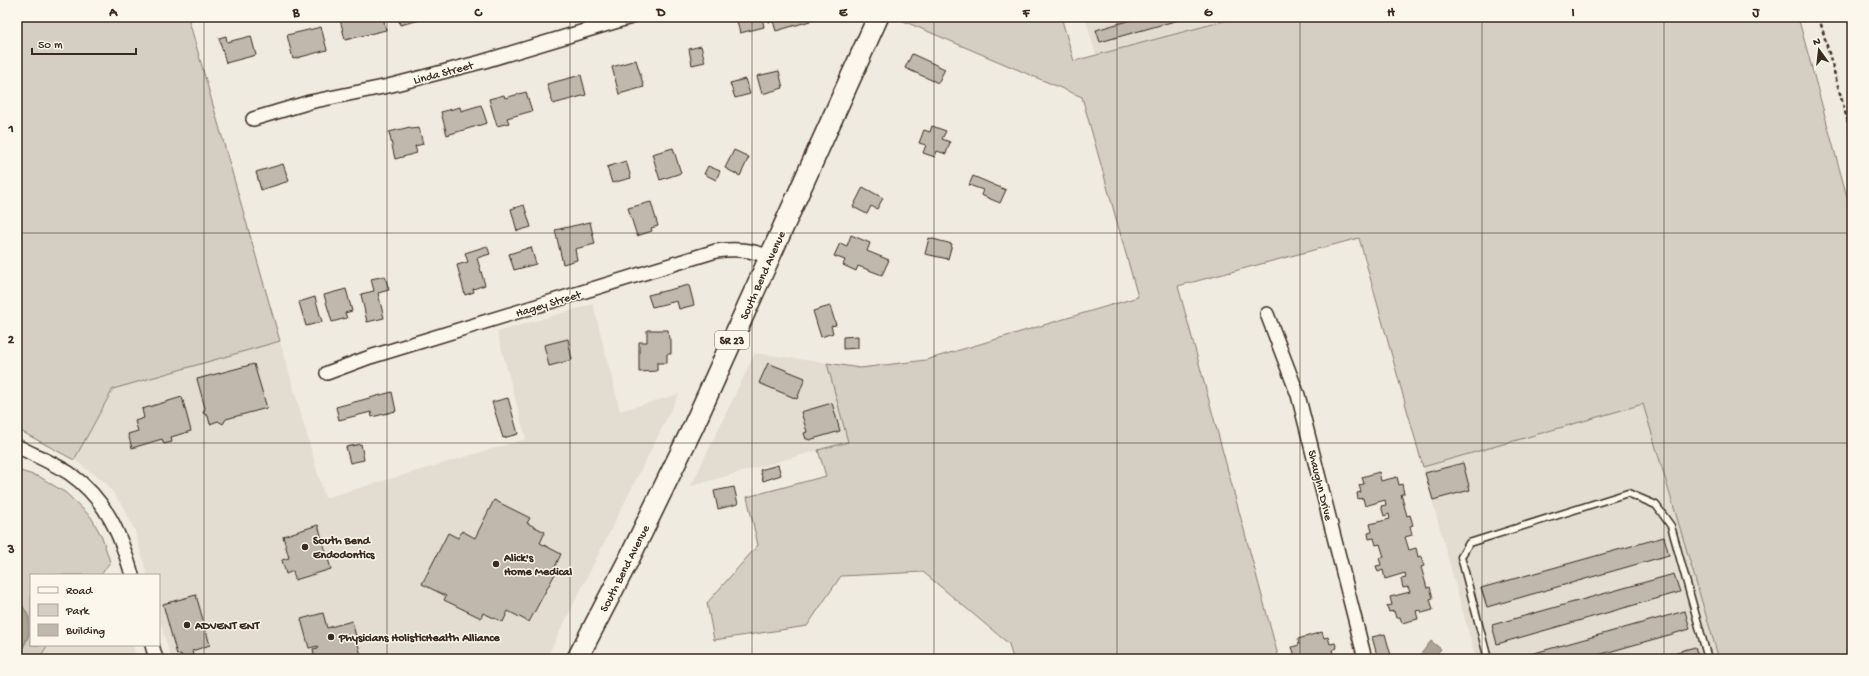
<svg xmlns="http://www.w3.org/2000/svg" width="1869" height="676" viewBox="0 0 1869 676" font-family="'Gochi Hand',sans-serif">
  <style>
    .built { fill: #e2dcd1 }
    .green { fill: #d5cec3; stroke: #887c70 }
    .water { fill: #aca397; stroke: #7f7367 }
    .building { fill: #c0b8ad; stroke: #3b2a1e }
    .lines { fill: none; stroke-linecap: round; stroke-linejoin: round }
    .lane-casing { stroke: #3b2a1e; stroke-width: 9 }
    .street-casing { stroke: #3b2a1e; stroke-width: 16 }
    .primary-casing { stroke: #3b2a1e; stroke-width: 23 }
    .path { stroke: #3b2a1e; stroke-width: 2.5; stroke-dasharray: 4 3; stroke-linecap: butt }
    .lane { stroke: #fbf7ec; stroke-width: 6 }
    .street { stroke: #fbf7ec; stroke-width: 13 }
    .primary { stroke: #fbf7ec; stroke-width: 20 }
    .grid { fill: none; stroke: #3b2a1e; stroke-width: 1; stroke-opacity: 0.55 }
    .poi-dot { fill: #3b2a1e; stroke: #fbf7ec; stroke-width: 1.5 }
    .labels { text-anchor: middle; stroke-width: 3; stroke-linejoin: round; paint-order: stroke }
    .shield { fill: #fbf7ec; stroke: #75685c; stroke-width: 1 }
    .shield-label { font-size: 11px; font-weight: bold; fill: #3b2a1e }
    .street-label { font-size: 12px; fill: #3b2a1e; stroke: #fbf7ec }
    .poi-label { font-size: 12px; font-weight: bold; fill: #3b2a1e; stroke: #fbf7ec; text-anchor: start }
    .neatline { fill: none; stroke: #3b2a1e; stroke-width: 1.5 }
    .grid-label { font-size: 13px; text-anchor: middle; font-weight: bold; fill: #3b2a1e }
  </style>
  <rect width="100%" height="100%" fill="#f0ebe0"/>
  <filter id="ink" filterUnits="userSpaceOnUse"><feTurbulence type="fractalNoise" baseFrequency=".025" numOctaves="2"/><feDisplacementMap in="SourceGraphic" scale="8" xChannelSelector="R" yChannelSelector="G"/><feConvolveMatrix kernelMatrix="1 2 1 2 8 2 1 2 1" color-interpolation-filters="sRGB"/></filter>
  <g filter="url(#ink)">
    <g class="built">
      <path d="M1085 17H1239L1096 55Z"/>
      <path d="M593 304 620 411 679 394 546 659H171L159 616V575H147L135 531 124 508 106 483 74 460 113 389 280 341 325 498 526 439 497 332Z"/>
      <path d="M755 353 827 363 848 442 691 486Z"/>
      <path d="M1643 404 1719 659H1476L1423 467Z"/>
      <path d="M48 645H133L137 659H41L43 652Z"/>
    </g>
    <g class="green">
      <path d="M17 17H188L280 341 113 389 74 460 17 429Z"/>
      <path d="M902 17H1061L1074 61 1239 17H1798L1852 215V659H1719L1643 404 1423 467 1359 238 1178 286 1279 659H1013L1009 644 923 572 841 576 807 626 714 640 707 603 758 545 747 497 826 476 818 450 848 442 827 363 860 368 926 360 1138 297 1082 97 901 20Z"/>
      <path d="M17 470 40 477 66 493 91 517 102 537 110 562 101 575H31V645H48L43 652 41 659H18L21 603H17Z"/>
    </g>
    <g class="water">
      <path d="M17 603H21L29 617V635L18 659Z"/>
      <path d="M1431 641 1441 649 1433 659H1417Z"/>
    </g>
    <g class="building">
      <path d="M350 17H383L386 30 345 40 340 19Z"/>
      <path d="M398 17H432L400 25Z"/>
      <path d="M736 17H762L764 27 740 33Z"/>
      <path d="M767 17H809L810 21 776 31 773 21 769 22Z"/>
      <path d="M1141 17H1189L1100 42 1096 30Z"/>
      <path d="M321 27 327 50 293 59 287 35Z"/>
      <path d="M226 36 227 42 251 36 256 55 226 63 219 38Z"/>
      <path d="M701 46 705 62 692 65 689 49Z"/>
      <path d="M912 54 945 69 938 83 905 68Z"/>
      <path d="M636 60 644 87 619 94 612 67Z"/>
      <path d="M779 71 783 88 762 94 757 76Z"/>
      <path d="M581 75 586 95 553 104 547 84Z"/>
      <path d="M745 79 750 94 735 98 730 83Z"/>
      <path d="M526 92 532 111 507 118 509 123 497 126 489 99 504 95 505 98Z"/>
      <path d="M481 105 487 123 447 135 441 112 460 107 461 111Z"/>
      <path d="M932 126 946 131 942 139 950 142 946 154 937 151 935 157 923 153 926 145 919 143 924 130 930 132Z"/>
      <path d="M410 127 411 129 419 128 423 144 415 146 417 153 395 159 389 132Z"/>
      <path d="M673 148 681 173 660 180 652 154Z"/>
      <path d="M734 150 749 157 740 176 725 168Z"/>
      <path d="M626 161 631 178 612 183 607 167Z"/>
      <path d="M283 164 289 181 261 190 256 172Z"/>
      <path d="M708 166 720 171 716 180 704 174Z"/>
      <path d="M973 176 1006 190 1000 203 981 195 983 190 969 185Z"/>
      <path d="M863 187 883 198 877 209 871 206 867 214 853 207Z"/>
      <path d="M651 202 658 226 651 228 652 231 637 236 628 208Z"/>
      <path d="M524 205 531 227 517 231 511 209Z"/>
      <path d="M590 222 595 244 575 249 577 260 563 264 555 230Z"/>
      <path d="M851 235 870 243 867 251 889 260 882 275 858 266 856 271 843 265 845 260 834 256 840 243 847 246Z"/>
      <path d="M929 238 952 244 948 259 925 254Z"/>
      <path d="M487 246 490 254 477 258 485 285 473 289 474 292 465 295 457 265 468 262 465 253Z"/>
      <path d="M531 247 536 264 514 270 509 254Z"/>
      <path d="M385 276 389 290 378 293 384 318 367 322 361 294 374 291 371 279Z"/>
      <path d="M689 285 694 305 679 309 677 301 652 307 648 295Z"/>
      <path d="M346 289 352 311 345 313 347 318 332 322 324 295Z"/>
      <path d="M315 297 322 322 306 326 299 302Z"/>
      <path d="M830 306 836 325 831 326 833 333 821 337 813 311Z"/>
      <path d="M647 330H668L669 339H671V354H667V363H657V371L639 372V342H647Z"/>
      <path d="M858 336V348L843 349V337Z"/>
      <path d="M568 339 572 360 549 366 544 345Z"/>
      <path d="M768 363 805 378 797 399 759 383Z"/>
      <path d="M254 364 267 408 226 419 223 424 218 421 210 424 208 416 203 413 205 408 197 379Z"/>
      <path d="M392 392 396 411 372 417 371 412 339 420 336 407Z"/>
      <path d="M182 397 191 431 171 437 172 442 164 444 162 439 132 448 128 434 138 431 135 421 144 418 142 409Z"/>
      <path d="M508 398 518 434 503 438 492 402Z"/>
      <path d="M832 403 840 431 809 440 808 439H806L804 433 807 432 801 412Z"/>
      <path d="M361 444 364 460 350 463 346 447Z"/>
      <path d="M1463 463 1470 490 1433 500 1425 473Z"/>
      <path d="M778 465 781 475 763 481 760 470Z"/>
      <path d="M1379 472 1381 481 1397 477 1399 485 1402 484 1404 494H1401L1407 516 1410 515 1413 525 1410 526 1412 535 1405 537 1409 550 1416 548 1418 557 1421 556 1424 566 1421 567 1427 588 1430 587 1433 598 1430 599 1433 610 1422 613 1421 610 1416 611 1418 619 1402 623 1400 617 1396 618 1394 611 1389 612 1387 606 1392 605 1390 597 1410 592 1408 587 1403 588 1401 579 1406 578 1405 573 1385 579 1383 570 1378 572 1376 566 1381 565 1379 558 1384 557 1380 544 1376 545 1374 538 1369 539 1368 533 1372 532 1370 524 1390 519 1389 514 1384 516 1381 506 1386 505 1385 500 1365 506 1363 498 1358 499 1357 493 1361 492 1359 485 1364 484 1362 477Z"/>
      <path d="M734 487 738 504 718 509 714 491Z"/>
      <path d="M494 500 530 518 527 523 545 532 540 543 561 554 553 571 556 572 529 622 508 611 503 622 483 613 481 618 444 600 446 596 422 584 448 533 458 538 462 531 475 538Z"/>
      <path d="M318 525 331 569 295 580 293 571 286 574 282 560 289 558 283 536Z"/>
      <path d="M1664 537 1669 555 1487 607 1481 588Z"/>
      <path d="M1674 574 1680 592 1497 644 1492 625Z"/>
      <path d="M196 595 210 645 192 651 193 655 183 659 181 654 177 655 163 604Z"/>
      <path d="M1685 611 1690 629 1584 659H1513Z"/>
      <path d="M323 613 327 628 352 621 362 659H312V656L314 655 313 649 318 648V646L309 648 301 619Z"/>
      <path d="M1322 632 1324 638 1328 637 1330 644 1335 643 1337 648 1332 650 1334 658 1292 659 1291 657 1295 656 1292 647 1299 645 1298 639Z"/>
      <path d="M1385 634 1392 659H1378L1372 637Z"/>
      <path d="M1695 647 1699 659H1651Z"/>
    </g>
    <g class="lines">
      <defs>
        <path id="lane" d="M1488 659 1461 557 1469 543 1628 493 1656 505 1671 526 1708 659"/>
        <g id="street">
          <path d="M253 119 310 102 388 86 481 62 631 17"/>
          <path d="M1267 314 1298 395 1365 659"/>
          <path d="M327 373 370 357 716 251C738 248 750 250 770 257"/>
          <path d="M17 446C34 455 53 463 69 473 106 499 120 533 132 575"/>
          <path d="M152 645 156 659"/>
        </g>
        <path id="primary" d="M577 659 630 557 694 425 878 17"/>
      </defs>
      <use href="#lane" class="lane-casing"/>
      <use href="#street" class="street-casing"/>
      <use href="#primary" class="primary-casing"/>
      <path class="path" d="M1819 17 1852 137"/>
      <use href="#lane" class="lane"/>
      <use href="#street" class="street"/>
      <use href="#primary" class="primary"/>
    </g>
  </g>
  <path class="grid" d="M204 17V659M387 17V659M570 17V659M752 17V659M934 17V659M1117 17V659M1300 17V659M1482 17V659M1664 17V659M17 233H1852M17 443H1852"/>
  <g class="poi-dot">
    <circle cx="305" cy="547" r="4"/>
    <circle cx="496" cy="564" r="4"/>
    <circle cx="187" cy="625" r="4"/>
    <circle cx="331" cy="637" r="4"/>
  </g>
  <g class="labels">
    <rect class="shield" x="715" y="331" width="34" height="18" rx="3"/>
    <g class="shield-label">
      <text x="732" y="344">SR 23</text>
    </g>
    <g class="street-label">
      <text transform="translate(443 72) rotate(-15)" y="4">Linda Street</text>
      <text transform="translate(762 275) rotate(-66)" y="4">South Bend Avenue</text>
      <text transform="translate(548 303) rotate(-17)" y="4">Hagey Street</text>
      <text transform="translate(1321 485) rotate(76)" y="4">Shaughn Drive</text>
      <text transform="translate(624 568) rotate(-63)" y="4">South Bend Avenue</text>
    </g>
    <g class="poi-label">
      <text x="313" y="544">South Bend<tspan x="313" dy="14">Endodontics</tspan></text>
      <text x="504" y="561">Alick's<tspan x="504" dy="14">Home Medical</tspan></text>
      <text x="195" y="629">ADVENT ENT</text>
      <text x="339" y="641">Physicians HolisticHealth Alliance</text>
    </g>
  </g>
  <rect width="1869" height="676" fill="none" stroke="#fbf7ec" stroke-width="44"/>
  <rect x="30" y="574" width="130" height="72" fill="#fbf7ec" stroke="#aea59a"/>
  <rect x="38" y="587" width="20" height="6" fill="#fbf7ec" stroke="#aea59a"/>
  <text x="66" y="594" font-size="12" fill="#3b2a1e">Road</text>
  <rect x="38" y="604" width="20" height="12" fill="#d5cec3" stroke="#aea59a"/>
  <text x="66" y="614" font-size="12" fill="#3b2a1e">Park</text>
  <rect x="38" y="624" width="20" height="12" fill="#c0b8ad" stroke="#aea59a"/>
  <text x="66" y="634" font-size="12" fill="#3b2a1e">Building</text>
  <g transform="translate(1819 50) rotate(345)" stroke="#fbf7ec" stroke-width="3" paint-order="stroke">
  <path d="M0-3L7 15L0 10L-7 15Z" fill="#3b2a1e"/>
  <text y="-6" font-size="11" font-weight="bold" text-anchor="middle" fill="#3b2a1e">N</text>
  </g>
  <path d="M32 48v6h104v-6" fill="none" stroke="#3b2a1e" stroke-width="2"/>
  <text x="38" y="48" font-size="12" fill="#3b2a1e" stroke="#fbf7ec" stroke-width="3" paint-order="stroke">50 m</text>
  <rect x="22" y="22" width="1825" height="632" class="neatline"/>
  <g class="grid-label">
    <text x="113" y="16">A</text>
    <text x="296" y="16">B</text>
    <text x="478" y="16">C</text>
    <text x="661" y="16">D</text>
    <text x="843" y="16">E</text>
    <text x="1026" y="16">F</text>
    <text x="1208" y="16">G</text>
    <text x="1391" y="16">H</text>
    <text x="1573" y="16">I</text>
    <text x="1756" y="16">J</text>
    <text x="11" y="132">1</text>
    <text x="11" y="343">2</text>
    <text x="11" y="553">3</text>
  </g>
</svg>
